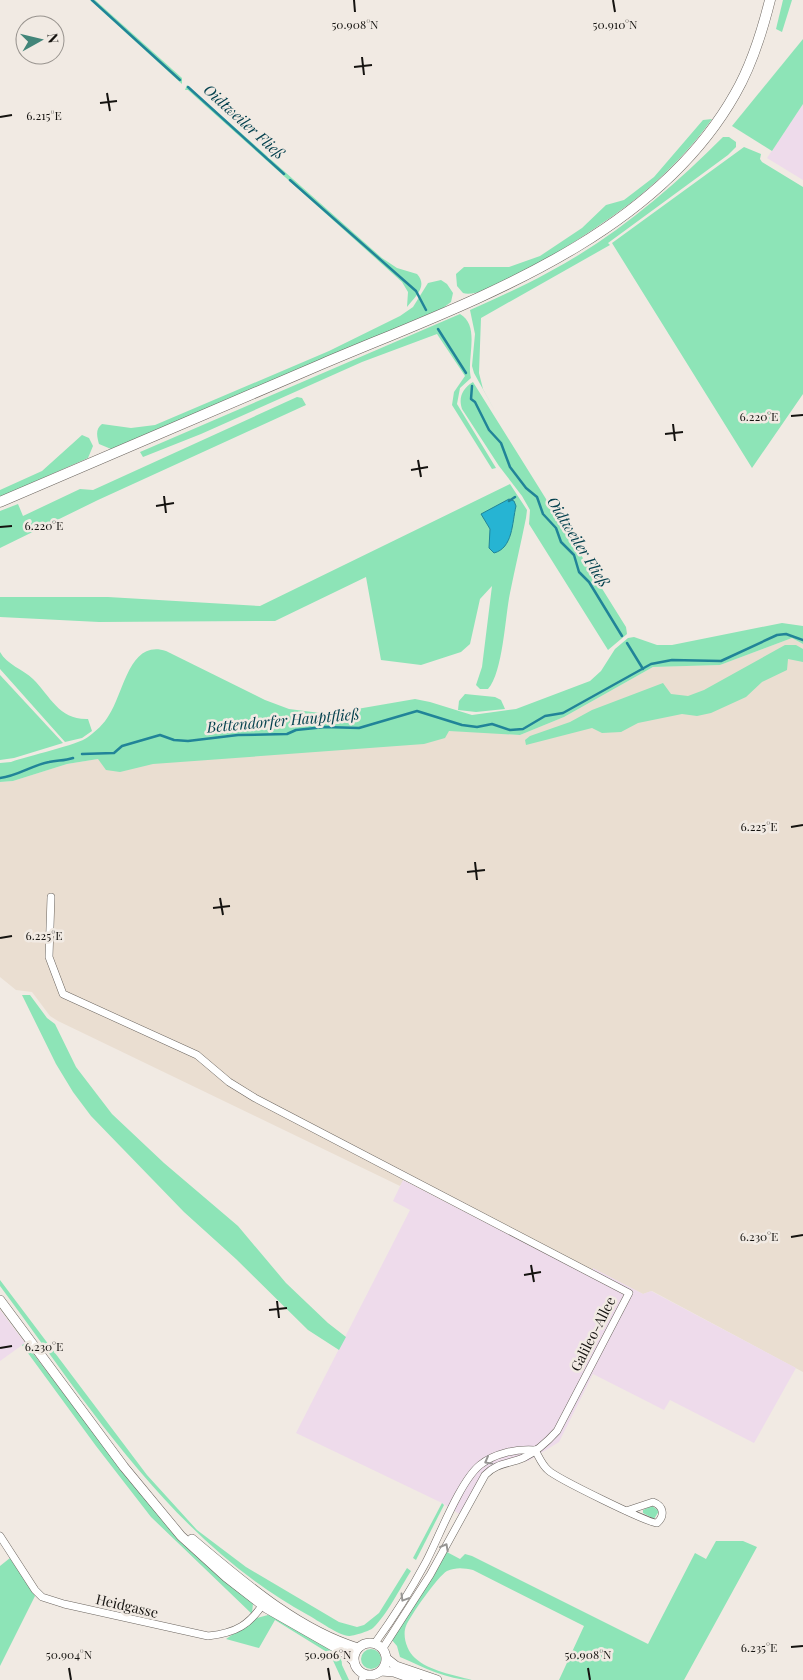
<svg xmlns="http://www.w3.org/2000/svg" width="803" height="1680" viewBox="0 0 803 1680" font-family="'Playfair Display',serif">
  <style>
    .built { fill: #eaded1 }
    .industrial { fill: #eedbeb }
    .green { fill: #8de4b7 }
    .water { fill: #26b4d3; stroke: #218498 }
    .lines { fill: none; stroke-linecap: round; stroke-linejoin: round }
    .stream { stroke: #218498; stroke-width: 2.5 }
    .minor-casing { stroke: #6b655f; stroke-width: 8 }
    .tertiary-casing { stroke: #6b655f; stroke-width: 10 }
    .secondary-casing { stroke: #6b655f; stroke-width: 11 }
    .minor { stroke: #fff; stroke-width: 7 }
    .tertiary { stroke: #fff; stroke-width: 9 }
    .secondary { stroke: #fff; stroke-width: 10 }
    .oneway { stroke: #969593 }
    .ticks { fill: none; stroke: #151310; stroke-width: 2 }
    .labels { text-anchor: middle; stroke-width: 5; stroke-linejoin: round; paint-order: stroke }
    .street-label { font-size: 14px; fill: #151310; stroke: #f1eae3 }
    .water-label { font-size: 15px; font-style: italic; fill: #04414e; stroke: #f1eae3 }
    .ticks-label { font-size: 12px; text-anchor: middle; fill: #151310; stroke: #f1eae3; stroke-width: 5; stroke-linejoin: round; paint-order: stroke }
  </style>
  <rect width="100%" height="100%" fill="#f1eae3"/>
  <path class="built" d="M792 638 803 644V1372L652 1291 643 1294 593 1269 589 1276 404 1180 400 1186 58 1021 50 1016 32 992 16 990 0 977V782L13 781 67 764 110 757 355 731H477L520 735 564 717 653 667 720 665Z"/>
  <g class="industrial">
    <path d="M803 104V180L767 158Z"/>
    <path d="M403 1180 589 1276 593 1268 643 1294 651 1291 796 1368 754 1443 670 1400 664 1410 593 1374 559 1442 528 1461 508 1463 495 1468 483 1481 464 1517 442 1503 296 1433 410 1210 393 1201Z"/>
    <path d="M0 1310 25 1343 0 1361Z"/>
  </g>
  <g class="green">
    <path d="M90 0H95L182 78V84Z"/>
    <path d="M783 0H792L782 32 776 29Z"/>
    <path d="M803 39V104L772 151 732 126Z"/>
    <path d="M187 85 382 258 397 268 417 274C428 286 416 296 407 307L408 292 402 282 188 90H185Z"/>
    <path d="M712 119C692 147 670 170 644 192 621 213 489 303 463 293L457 286 456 274 464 267H509L540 256 582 228 606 205 624 200 654 177 703 120Z"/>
    <path d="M723 137H729L736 142V147L728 155 608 243 610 245 481 318 479 373 483 389 495 411 474 373 472 366 475 334 470 310C497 298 524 286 549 272 615 237 671 189 723 137Z"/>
    <path d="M744 147 761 154 760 159 762 162 803 187V394L752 468 612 243Z"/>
    <path d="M441 280 447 284 453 293 451 302 443 308 111 449 99 444C97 437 95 429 102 424L131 428 155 425 329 351 400 316 413 307 428 283Z"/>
    <path d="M460 314C481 326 466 359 471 378L460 388 457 404 496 468 492 469 452 405 454 392 465 376 437 334 362 362 201 434 143 457 140 452Z"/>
    <path d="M473 382 626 627 627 634 608 650 529 524 530 510 522 496 499 466 462 409C458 397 463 388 473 382Z"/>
    <path d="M297 397 302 398 306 405 98 500 0 548V511L18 504 23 516 80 489 93 490Z"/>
    <path d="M82 435 89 438 93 446 88 458 0 497V490L42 471Z"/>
    <path d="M510 484 527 510 526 518C521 543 515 568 510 593 505 617 503 672 488 689H480L476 685 482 667 492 586 480 599 470 644 461 652 421 665 381 660 366 577 275 621 99 622 0 617V597H108L260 606Z"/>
    <path d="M782 623 803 626V644L792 638 720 665 653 667 564 717 520 735 449 731 445 738 424 744 153 764 120 772 106 770 98 759 67 764 13 781 0 782V763L11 762C27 756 78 745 88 737 96 731 104 724 109 715 124 693 129 639 166 651L265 700 289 709 328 714 415 699 430 702 472 715 516 709 590 681 601 671 615 649 628 638 634 637 657 645H672Z"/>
    <path d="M785 645H796L803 649V662L788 659 787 670 762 682 746 697 711 713 697 716 682 714 638 723 621 732 602 733 592 728 526 745 525 740 530 736 570 722 592 710 663 683 671 694 688 696 704 690Z"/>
    <path d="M0 652C7 665 23 669 33 679 51 697 59 720 88 719L92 731 82 738 65 742 0 669Z"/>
    <path d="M0 675 63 743 14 758 0 760Z"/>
    <path d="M465 694 495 697 501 700 505 709 476 712 458 710 459 701Z"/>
    <path d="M22 995H30L47 1018 55 1024 76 1067 112 1114 164 1163 238 1226 286 1283 328 1323 346 1337 339 1350 308 1330 236 1259 184 1212 91 1116 73 1092 56 1064Z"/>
    <path d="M0 1280 147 1475 197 1530 246 1567 339 1622 357 1627 364 1625 379 1613 407 1568 411 1571C400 1588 387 1615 373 1628 370 1631 353 1636 349 1636 340 1636 317 1620 308 1615 174 1542 89 1406 0 1286Z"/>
    <path d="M25 1343 140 1493 253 1603 252 1614 151 1517 96 1446 22 1345Z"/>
    <path d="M442 1503 444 1505 416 1560 413 1558Z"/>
    <path d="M652 1506 659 1511 654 1519 643 1513V1510Z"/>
    <path d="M716 1541H743L757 1547 684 1680H559L584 1626 473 1570C464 1568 456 1567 447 1571 438 1576 410 1616 406 1626 402 1636 407 1651 415 1658 429 1671 454 1675 472 1680 447 1680 423 1667 400 1657L397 1646 391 1639 445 1551 460 1559 465 1554 472 1556 648 1644 695 1553 706 1559Z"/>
    <path d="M10 1558 35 1596 0 1666V1566Z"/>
    <path d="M268 1615 276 1616 341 1653 342 1665 349 1680H342L330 1654 275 1620 259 1648 226 1639 257 1618Z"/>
    <circle cx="371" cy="1659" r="10"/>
  </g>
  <path class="water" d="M509 499 514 501 516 506C512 523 513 548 494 553L489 548 490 529 481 514Z"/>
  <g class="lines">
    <g class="stream">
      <path d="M92 0 180 80"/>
      <path d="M188 87 284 174"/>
      <path d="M290 180 416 291 426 310"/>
      <path d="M438 329 466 373"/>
      <path d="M472 386 471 399 475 402 489 430 501 443 510 467 526 488 537 497 543 514 556 528 561 542 574 555 579 572 589 582 622 636"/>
      <path d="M509 501 515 497"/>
      <path d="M627 643 643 669"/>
      <path d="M82 754 114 753 122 746 160 735 174 740 188 741 238 735 287 734 296 730 325 727 359 728 417 711 462 725 477 727 492 724 510 730 523 729 545 716 563 713 651 664 672 660 721 661 777 635 786 634 803 640"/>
      <path d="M0 778C18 776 32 765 49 762 58 760 64 761 73 758"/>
    </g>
    <defs>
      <g id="minor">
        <path d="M51 897 49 957 63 994 197 1055 229 1082 255 1098 629 1293 557 1431C548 1441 536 1452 523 1458 509 1464 496 1463 485 1475L430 1575 383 1648"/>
        <path d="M535 1450C539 1457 542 1465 548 1470 556 1478 650 1524 657 1523 665 1516 664 1506 653 1502L626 1511"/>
        <path d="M0 1536 35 1590 42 1597 64 1604 208 1636C236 1633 250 1625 265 1601"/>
        <path d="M375 1643C394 1617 411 1590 426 1562 439 1537 460 1481 480 1465 495 1453 516 1449 534 1450"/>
        <path d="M362 1680 364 1674"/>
      </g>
      <g id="tertiary">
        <path d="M0 1300 124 1467 181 1536 226 1577 266 1608 345 1653 354 1661"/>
        <path d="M192 1539C241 1580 296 1629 358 1648"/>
        <circle cx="370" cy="1659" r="16"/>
        <path d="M387 1659 396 1666 437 1680"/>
        <path d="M381 1671 394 1672 416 1680"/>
      </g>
      <path id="secondary" d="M0 502C107 456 215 410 322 364 468 302 652 241 735 94 752 65 762 32 770 0"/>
    </defs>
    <use href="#minor" class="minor-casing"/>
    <use href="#tertiary" class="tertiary-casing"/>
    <use href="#secondary" class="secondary-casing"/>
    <use href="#minor" class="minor"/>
    <use href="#tertiary" class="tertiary"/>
    <use href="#secondary" class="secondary"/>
  </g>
  <defs><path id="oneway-chevron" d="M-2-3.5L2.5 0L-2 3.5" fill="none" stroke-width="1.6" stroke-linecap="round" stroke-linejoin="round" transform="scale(1.25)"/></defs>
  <g class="oneway">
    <use href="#oneway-chevron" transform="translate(488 1461) rotate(151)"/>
    <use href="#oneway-chevron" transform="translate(445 1547) rotate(-62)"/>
    <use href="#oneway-chevron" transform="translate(404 1598) rotate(121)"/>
  </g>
  <path class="ticks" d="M354 0 355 12M613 0 615 12M362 57 364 75M354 67 372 65M107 93 110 111M100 103 117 101M0 117 12 115M791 416 803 415M673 424 675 441M665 434 683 432M418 460 421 477M411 470 428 467M164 496 166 513M156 506 174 503M0 527 12 526M791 827 803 825M475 862 477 880M467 872 485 870M220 898 223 915M213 908 230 906M0 938 12 936M791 1237 803 1235M531 1265 534 1282M524 1275 541 1272M277 1301 279 1318M269 1310 287 1308M0 1348 12 1346M791 1647 803 1646M69 1668 71 1680M328 1668 330 1680M588 1668 590 1680"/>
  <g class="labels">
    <g class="street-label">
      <text transform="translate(593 1334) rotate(-63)" y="5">Galileo-Allee</text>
      <text transform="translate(127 1606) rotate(13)" y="5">Heidgasse</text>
    </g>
    <g class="water-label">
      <text transform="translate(244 122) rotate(42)" y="5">Oidtweiler Fließ</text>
      <text transform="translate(578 542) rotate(58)" y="5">Oidtweiler Fließ</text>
      <text transform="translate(283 721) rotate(-5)" y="5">Bettendorfer Hauptfließ</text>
    </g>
  </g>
  <g class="ticks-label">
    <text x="355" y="29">50.908°N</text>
    <text x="615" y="29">50.910°N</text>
    <text x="44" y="120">6.215°E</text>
    <text x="759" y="421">6.220°E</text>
    <text x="44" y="530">6.220°E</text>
    <text x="759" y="831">6.225°E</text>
    <text x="44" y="940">6.225°E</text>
    <text x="759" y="1241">6.230°E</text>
    <text x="44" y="1351">6.230°E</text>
    <text x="759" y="1652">6.235°E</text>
    <text x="69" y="1659">50.904°N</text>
    <text x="328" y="1659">50.906°N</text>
    <text x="588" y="1659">50.908°N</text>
  </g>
  <g transform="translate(40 40) rotate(82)"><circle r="24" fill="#f1eae3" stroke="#99948f"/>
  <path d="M0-4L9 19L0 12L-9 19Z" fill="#428579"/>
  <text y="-8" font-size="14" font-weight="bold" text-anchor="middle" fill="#151310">N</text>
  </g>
</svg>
